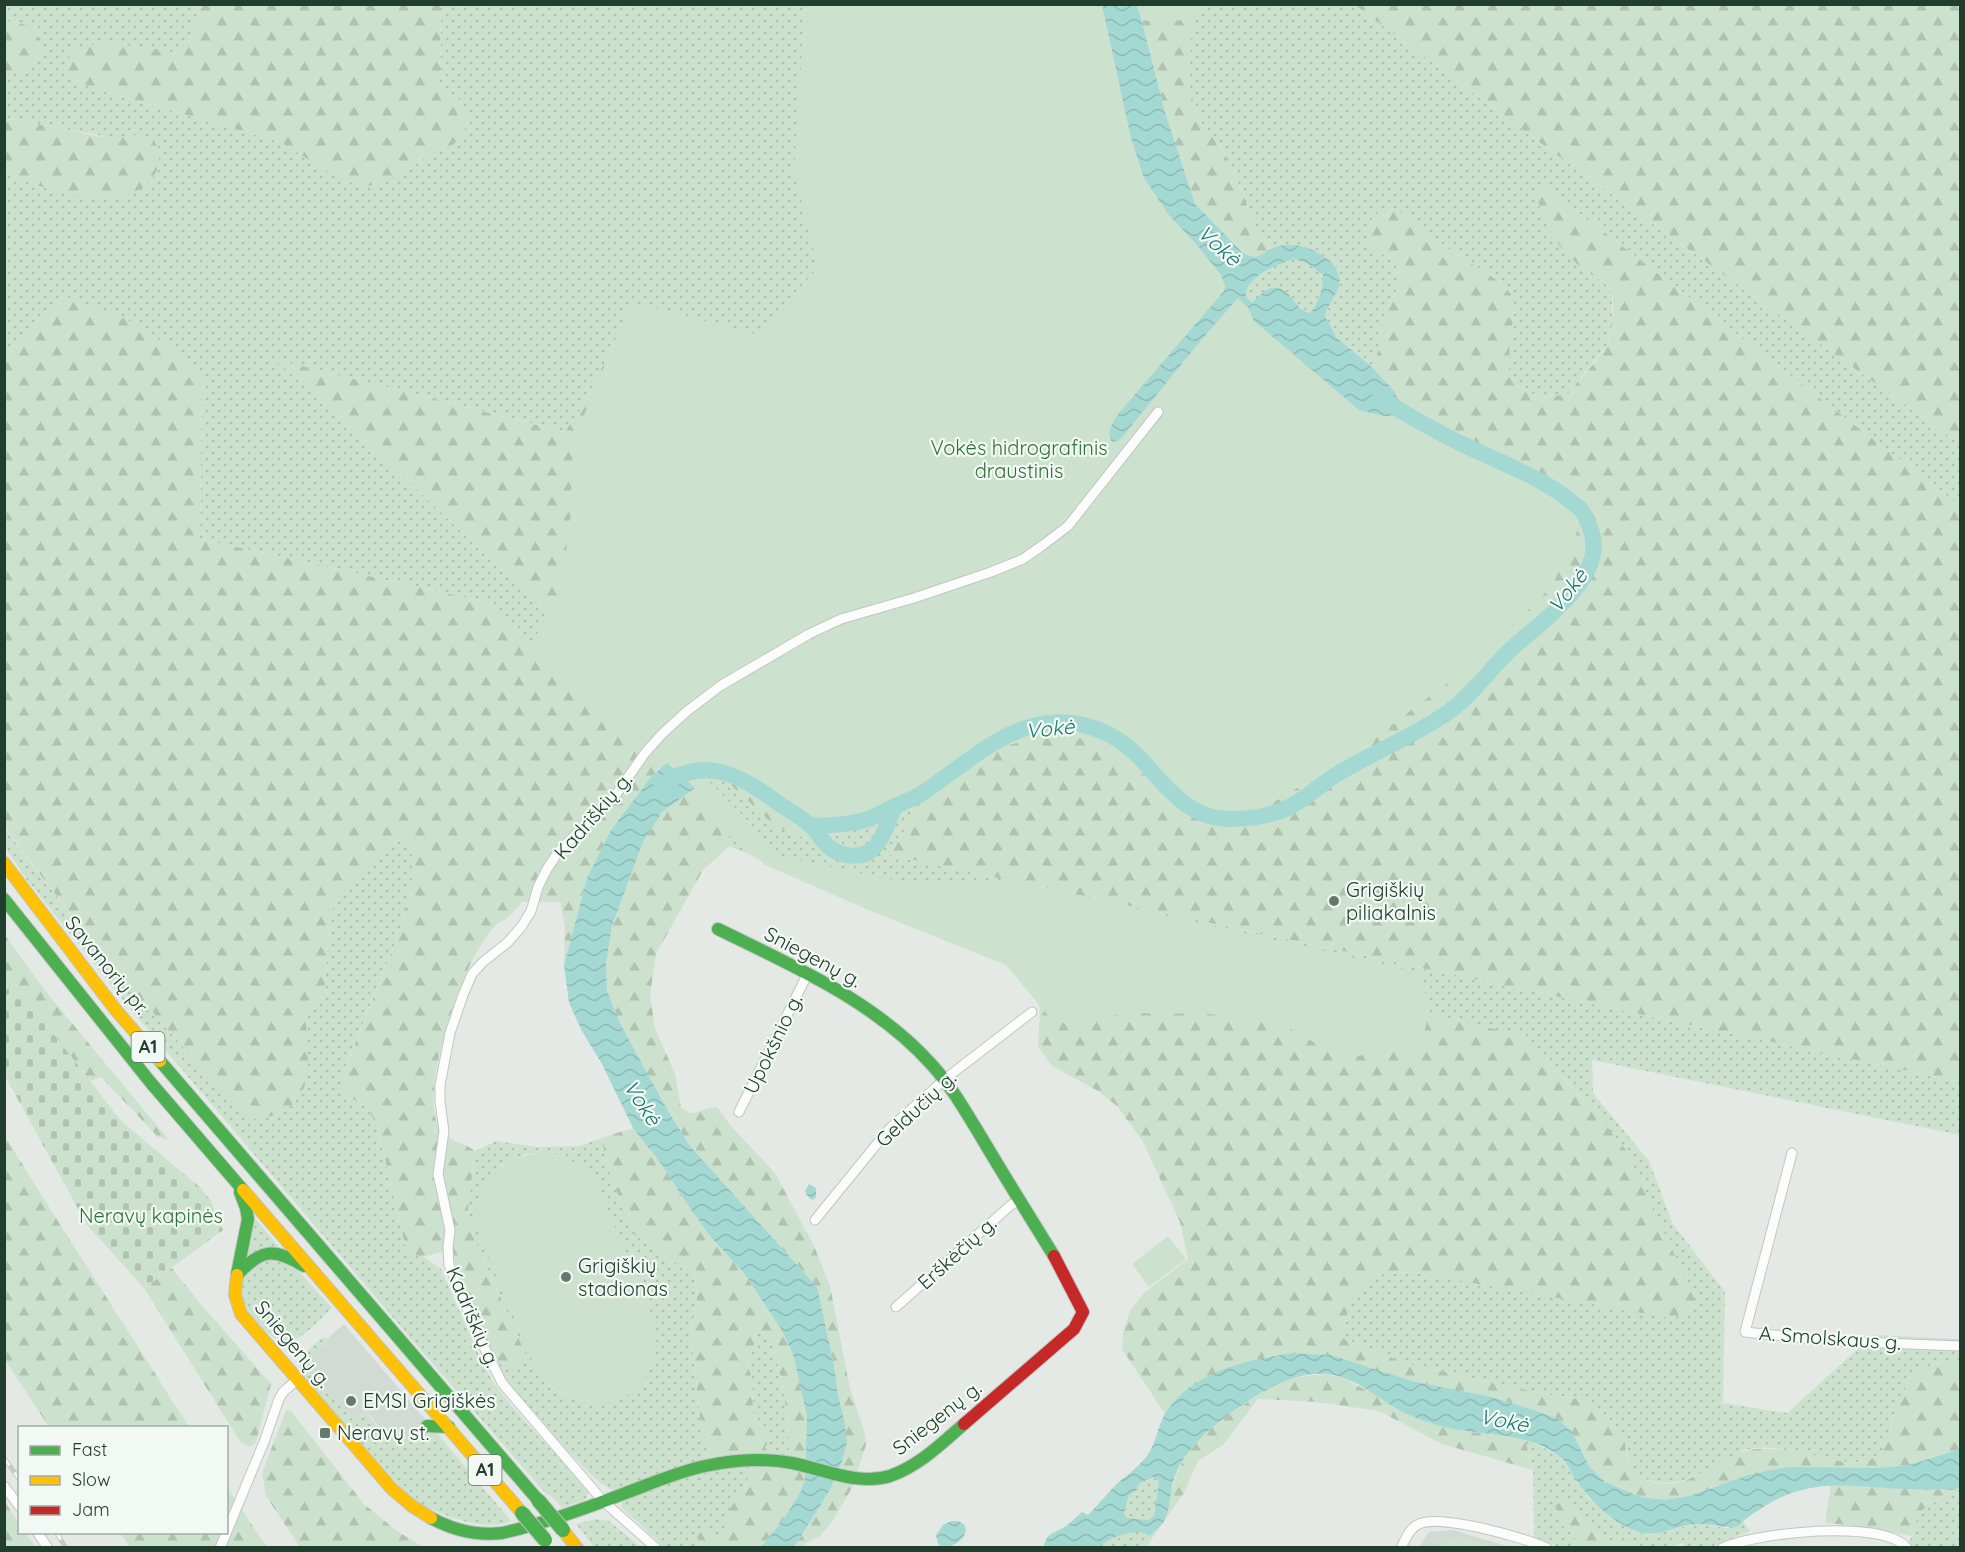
<svg xmlns="http://www.w3.org/2000/svg" width="1965" height="1552" viewBox="0 0 1965 1552" font-family="Quicksand,sans-serif">
  <style>
    .built { fill: #d1dbd4 }
    .grass { fill: url(#grass-dots); fill-rule: evenodd }
    .forest { fill: url(#forest-firs) }
    .cemetery { fill: url(#cemetery-stones) }
    .green { fill: #cde2ce }
    .water { fill: url(#water-waves); fill-rule: evenodd }
    .lines { fill: none; stroke-linecap: round; stroke-linejoin: round }
    .river { stroke: #a4d8d2; stroke-width: 16 }
    .street-casing { stroke: #c1c6c2; stroke-width: 11 }
    .fast-casing { stroke: #bdc5c1; stroke-width: 14 }
    .slow-casing { stroke: #bdc5c1; stroke-width: 14 }
    .jam-casing { stroke: #bdc5c1; stroke-width: 14 }
    .street { stroke: #fbfcfb; stroke-width: 9 }
    .fast { stroke: #4caf50; stroke-width: 12 }
    .slow { stroke: #ffc107; stroke-width: 12 }
    .jam { stroke: #c62828; stroke-width: 12 }
    .rail-casing { stroke: #c7cac8; stroke-width: 5 }
    .rail { stroke: #f2f8f3; stroke-width: 3; stroke-dasharray: 9; stroke-linecap: butt }
    .fast-bridge-casing { stroke: #bcc5c0; stroke-width: 16; stroke-linecap: butt }
    .fast-bridge { stroke: #4caf50; stroke-width: 14 }
    .poi-dot { fill: #65796e; stroke: #f2f8f3; stroke-width: 2 }
    .labels { text-anchor: middle; stroke-width: 4.5; stroke-linejoin: round; paint-order: stroke }
    .shield { fill: #f2f8f3; stroke: #607569; stroke-width: 1.5 }
    .shield-label { font-size: 18px; font-weight: bold; fill: #213d2e }
    .park-label { font-size: 20px; fill: #2c7335; stroke: #f2f8f3 }
    .street-label { font-size: 20px; fill: #213d2e; stroke: #f2f8f3 }
    .poi-label { font-size: 20px; fill: #213d2e; stroke: #f2f8f3; text-anchor: start }
    .water-label { font-size: 21px; font-style: italic; fill: #1b7971; stroke: #f2f8f3 }
  </style>
  <defs>
    <pattern id="grass-dots" width="8" height="8" patternUnits="userSpaceOnUse" patternTransform="scale(1.5)"><rect width="8" height="8" fill="#cde2ce"/><path d="M2 2h.1M6 6h.1" fill="none" stroke="#b0c3b1" stroke-width="1.8" stroke-linecap="round"/></pattern>
    <pattern id="forest-firs" width="22" height="20" patternUnits="userSpaceOnUse" patternTransform="scale(1.5)"><rect width="22" height="20" fill="#cde2ce"/><path d="M5 1l3.5 6h-7zM16 11l3.5 6h-7z" fill="#b0c3b1"/></pattern>
    <pattern id="cemetery-stones" width="16" height="16" patternUnits="userSpaceOnUse" patternTransform="scale(1.5)"><rect width="16" height="16" fill="#cde2ce"/><path d="M2 7V4a2 2 0 0 1 4 0v3zM10 15v-3a2 2 0 0 1 4 0v3z" fill="#b0c3b1"/></pattern>
    <pattern id="water-waves" width="16" height="10" patternUnits="userSpaceOnUse" patternTransform="scale(1.5)"><rect width="16" height="10" fill="#a4d8d2"/><path d="M0 5q4-4 8 0t8 0" fill="none" stroke="#8dbab5"/></pattern>
  </defs>
  <rect width="100%" height="100%" fill="#e4e9e5"/>
  <g class="built">
    <path d="M344 1324 441 1438 429 1434H416L406 1438 398 1439 384 1432 366 1411 353 1420 319 1381 311 1366 312 1356 328 1344V1338Z"/>
    <path d="M1453 1530 1510 1547 1418 1548 1429 1532Z"/>
  </g>
  <g class="grass">
    <path d="M5 5H201L188 46 180 53 107 44 73 78 89 87 280 142 303 155 399 175 411 165 454 144 460 100 447 91 440 83 441 5H857L920 228 774 331 581 409 566 432 276 360 350 425 694 755 732 786 816 801 913 777 911 819 890 855 1960 1082V1135L1592 1060 1593 1093 1649 1161 1673 1224 1725 1292 1723 1403 1787 1413 1873 1335 1960 1339V1360L1931 1366C1921 1378 1901 1399 1895 1413 1889 1426 1890 1444 1878 1455 1860 1471 1824 1456 1803 1453 1786 1449 1767 1446 1749 1449 1742 1450 1735 1455 1729 1459 1702 1472 1670 1495 1640 1476 1628 1469 1629 1451 1624 1440 1615 1421 1594 1402 1573 1398 1567 1397 1561 1397 1555 1396L1407 1364 1342 1338 1351 1297 1373 1275 1411 1272 1470 1282 1626 1150C1593 1109 1557 1067 1515 1034L867 906 730 846 727 821 482 601 200 539 202 379 47 310 5 361V175L91 199 124 196 120 137H108L5 118V73H18L20 23 5 21Z"/>
    <path d="M1194 5H1355L1550 150 1960 444V506L1544 186 1586 271 1605 283 1612 293V323L1607 345 1568 394 1540 398 1517 385 1509 371 1510 339 1514 316 1511 295 1500 282 1424 233 1403 213 1378 251 1396 262 1399 284 1379 330V349L1372 367 1337 338 1325 316C1329 304 1341 289 1339 276 1337 259 1311 247 1295 245 1287 244 1280 246 1272 248L1259 233 1249 213 1246 200 1223 150 1198 119 1188 81Z"/>
    <path d="M1294 259 1307 263 1323 275C1324 286 1318 305 1310 313H1305L1300 307 1252 303 1245 292C1248 288 1249 283 1253 279 1261 271 1282 263 1294 259Z"/>
    <path d="M4 827C78 929 162 1024 246 1117L306 1031V1011L325 990 329 925 338 893 365 868 385 846 398 840 410 844 414 868 408 901 399 933 344 1071 349 1097 366 1106 377 1125 406 1249 414 1255 424 1257 441 1269 482 1362 493 1382 511 1405 582 1484 589 1493 585 1500 562 1508 549 1494 547 1495 419 1348 127 1005 27 880 5 848Z"/>
    <path d="M601 1138 611 1178 634 1234 672 1262 690 1268 695 1274 697 1301 691 1332 700 1418 710 1458 614 1491C597 1483 585 1468 572 1455 543 1426 511 1395 492 1359L526 1355 473 1236 468 1209 475 1151 496 1141 538 1147 579 1146ZM542 1153 557 1155 599 1403C571 1401 556 1394 537 1373L501 1166 526 1154Z"/>
    <path d="M253 1216 279 1247 243 1259Z"/>
    <path d="M267 1256 292 1264 332 1308C322 1317 301 1341 288 1342 275 1344 249 1316 243 1305 240 1301 240 1292 240 1287 243 1272 256 1265 267 1256Z"/>
    <path d="M757 1332 767 1334 775 1351 783 1388 788 1423 790 1458 762 1454 768 1441 764 1429 753 1413 752 1380 748 1365Z"/>
    <path d="M322 1338H328V1344L312 1356 311 1366 319 1381 353 1420 366 1411C373 1422 385 1437 398 1439 405 1440 411 1435 417 1434 425 1433 434 1435 441 1438L511 1521C483 1534 432 1512 408 1496L300 1372C299 1356 311 1347 322 1338Z"/>
    <path d="M1525 1439 1559 1455 1568 1465 1589 1499 1635 1532 1649 1535 1696 1524 1728 1528 1743 1521 1750 1531 1711 1547H1686L1682 1543 1668 1547 1643 1548 1637 1544 1610 1543 1597 1536 1590 1520 1555 1506 1563 1526 1577 1535 1571 1547H1560L1534 1537 1533 1470Z"/>
    <path d="M752 1466 743 1493 729 1509V1529L727 1540 700 1529V1545L703 1547H664L621 1507 623 1500 690 1475 711 1470Z"/>
    <path d="M1153 1477 1159 1481 1154 1515 1149 1520 1127 1518 1124 1513 1129 1495 1137 1490 1138 1484Z"/>
    <path d="M1960 1488V1547L1906 1548 1912 1536 1919 1512 1954 1490Z"/>
    <path d="M595 1519 609 1521 641 1547H594L576 1524Z"/>
    <path d="M1160 1527 1146 1547 1096 1548C1106 1539 1127 1530 1140 1532 1144 1532 1147 1535 1150 1536Z"/>
  </g>
  <g class="forest">
    <path d="M201 5H441L440 83 447 91 460 100 469 113 465 131 454 144 411 165 399 175 377 185 362 186 340 179 280 142 89 87C77 80 66 76 68 61 71 30 159 50 180 53L188 46Z"/>
    <path d="M1355 5H1960V444L1550 150Z"/>
    <path d="M1195 7 1188 81 1198 119 1223 150 1246 201 1249 213 1259 233 1272 248C1260 256 1257 260 1243 253L1195 204 1165 112 1140 14Z"/>
    <path d="M5 21C14 22 24 23 32 29 45 40 44 63 28 70 21 74 12 73 5 73Z"/>
    <path d="M4 118C29 122 53 127 77 132 87 134 98 137 109 137 123 138 136 131 149 138 158 142 160 152 159 162 154 193 116 202 89 198 60 194 32 183 5 175Z"/>
    <path d="M1544 186 1960 506V1082L890 855 911 819 913 778 816 801 804 838 775 826 732 786 694 755 350 425 274 359 565 432 581 409 626 321 727 338 1395 392 1372 367 1379 349V330L1399 284 1396 262 1378 251 1367 242 1370 221 1382 208 1403 213 1424 233 1500 282 1511 294 1514 316 1510 339 1509 371 1517 385 1540 398 1568 394C1580 378 1595 364 1606 347 1611 340 1615 302 1612 293 1609 283 1596 278 1588 272 1562 255 1541 225 1537 194Z"/>
    <path d="M67 297 138 324 179 354 202 379 200 539 482 601 667 763 651 777 611 830 587 878 564 965 565 925 560 902H522C517 908 512 914 506 919 504 921 500 921 498 923 490 930 477 951 472 961 455 992 419 1098 440 1129 449 1142 464 1142 475 1151L468 1209 473 1236 526 1355 524 1364 515 1370 505 1367 492 1359 456 1275 450 1254C432 1247 425 1266 406 1249L377 1125 366 1106 349 1097 341 1088 344 1072 399 933 408 901 414 869 410 844 398 840 385 846 365 868 338 893 329 925 325 990 306 1011C305 1050 321 1096 277 1114 267 1118 257 1120 246 1118 162 1024 78 929 5 827L4 361 47 310Z"/>
    <path d="M695 788 728 821 730 846 703 870 656 954 650 996 655 1028 675 1074 681 1107 689 1113C700 1113 706 1107 717 1107L730 1125 775 1173 814 1246 830 1286 850 1388 864 1430 866 1445 852 1488 832 1522 819 1537 806 1543 803 1547H794L830 1490 841 1464 838 1395 834 1365 817 1287 690 1146 668 1111 621 1025 607 991 606 964 612 926 643 842 662 812Z"/>
    <path d="M970 902 1515 1034 1538 1052 1598 1115 1626 1150 1697 1303 1686 1314 1670 1318 1411 1272 1373 1275 1351 1297 1342 1338 1407 1364 1555 1396C1561 1397 1567 1397 1573 1398 1594 1402 1615 1421 1624 1440 1626 1444 1625 1449 1627 1453 1630 1466 1639 1478 1652 1482 1691 1494 1722 1450 1758 1449 1773 1448 1788 1450 1803 1452 1825 1456 1858 1472 1878 1455 1889 1445 1890 1427 1895 1413 1899 1400 1906 1388 1911 1376L1931 1366 1960 1360V1449L1909 1465 1715 1486 1689 1496 1665 1500 1641 1497 1605 1482 1589 1466 1572 1432 1558 1419 1534 1410 1492 1397 1412 1381 1331 1355 1291 1353 1268 1356 1180 1396 1165 1414 1122 1349 1123 1333 1130 1310 1145 1292 1188 1259 1180 1222 1143 1142 1117 1106 1098 1091 1052 1066 1038 1046 1040 1008 1034 991Z"/>
    <path d="M4 934 47 993 169 1140 158 1137 101 1077 90 1081 15 984 5 991Z"/>
    <path d="M633 1128 662 1165 685 1201 710 1236 744 1273 781 1329 793 1354 807 1416 805 1480 801 1491 783 1520 761 1547H703L696 1536 700 1528 727 1539 729 1529 725 1521 729 1509 743 1493 752 1466 790 1458 788 1423 783 1388 775 1351 767 1334 757 1332 748 1365 752 1380 753 1413 764 1429 768 1442 762 1454H738L710 1458 700 1418 691 1332 697 1301 695 1274 689 1268 672 1262 634 1234 611 1178 601 1138Z"/>
    <path d="M5 1136C65 1234 128 1330 189 1427H49L5 1360Z"/>
    <path d="M172 1268 199 1302 271 1384 256 1442 250 1447 241 1443 144 1288Z"/>
    <path d="M1325 1374 1341 1377 1368 1391 1464 1431 1525 1439 1533 1470 1442 1444 1379 1411 1316 1402 1258 1399 1223 1445 1198 1461 1184 1493 1166 1518C1173 1458 1199 1433 1248 1402 1258 1396 1269 1387 1279 1382 1293 1377 1311 1376 1325 1374Z"/>
    <path d="M286 1410 291 1411 364 1504 397 1531 423 1547H300L266 1496 262 1473Z"/>
    <path d="M1831 1484 1906 1489 1954 1490 1919 1512 1912 1536 1850 1525 1825 1523Z"/>
    <path d="M227 1488 267 1547H130L120 1533 226 1532Z"/>
    <path d="M1566 1498 1590 1520 1597 1536 1610 1543 1637 1544 1643 1547H1571L1577 1535 1563 1526 1555 1506Z"/>
    <path d="M5 1502 19 1524 20 1532 25 1533 36 1547H5Z"/>
  </g>
  <path class="cemetery" d="M15 984 121 1121 201 1188 211 1201 223 1230 144 1288 87 1225 5 1076V991Z"/>
  <g class="green">
    <path d="M805 5H1203L1199 20 1118 21 1155 178 1235 283 1380 405 1542 486 1578 530 1552 586 1474 663 1377 736 1282 798 1251 813 1207 819 1148 778 1100 740 1041 736 991 750 887 805 852 819 821 822 790 819 770 803 737 782 703 775 783 857 910 883 1018 882 1421 973 1429 1007 1422 1047 1342 1058 1281 1024 1209 1014 1130 1013 1055 1024 1006 965 866 909 765 865 531 645 557 599 570 529 573 442 631 302 756 334 818 268 794 171Z"/>
    <path d="M542 1153C563 1156 580 1162 595 1178L656 1326C663 1405 586 1428 537 1373L476 1227C471 1185 501 1156 542 1153Z"/>
    <path d="M1168 1236 1186 1259 1149 1287 1132 1264Z"/>
    <path d="M1457 1538H1464L1496 1547H1436L1445 1541Z"/>
  </g>
  <g class="water">
    <path d="M1102 5H1136L1140 14 1165 112 1195 204 1243 253C1259 261 1259 254 1273 248 1292 240 1315 248 1330 261 1337 268 1341 276 1339 286 1336 296 1328 305 1325 316L1337 338 1372 367 1395 392 1398 410 1394 416H1384L1359 410 1254 321 1248 308 1238 298 1203 338 1119 441 1112 442C1105 433 1114 421 1119 413L1224 291 1225 286 1221 275 1196 244 1168 214 1144 178 1131 138ZM1294 259 1307 263 1323 275C1324 286 1318 305 1310 313 1294 311 1290 283 1271 288 1264 290 1257 298 1252 303L1246 297C1244 277 1278 264 1294 259Z"/>
    <path d="M667 763 695 788 662 812 643 842 612 926 606 964 607 991 621 1025 668 1111 690 1146 817 1287 834 1365 838 1395 845 1425 847 1443 841 1464 830 1490 794 1547H761L783 1520 801 1491 805 1480 807 1416 793 1354 781 1329 744 1273 710 1236 685 1201 662 1165 633 1128 602 1064 582 1031 569 1003 564 965 587 878 611 830 651 777Z"/>
    <path d="M809 1184 816 1188V1197L813 1200 808 1197 805 1191Z"/>
    <path d="M1291 1353 1331 1355 1412 1381 1492 1397 1534 1410 1558 1419 1572 1432 1589 1466 1605 1482 1641 1497 1665 1500 1689 1496 1748 1475 1788 1467 1879 1468 1909 1465 1960 1449V1488L1954 1490C1938 1489 1923 1490 1907 1489 1851 1487 1809 1475 1759 1510 1751 1515 1743 1520 1737 1527 1724 1528 1710 1524 1697 1524 1676 1525 1654 1540 1635 1531 1613 1522 1590 1501 1577 1481 1571 1473 1568 1462 1559 1456 1525 1430 1476 1437 1437 1425 1427 1422 1416 1418 1407 1414 1381 1402 1356 1376 1326 1374 1292 1372 1262 1391 1235 1410 1211 1427 1186 1448 1175 1476 1170 1488 1170 1511 1165 1520 1161 1527 1155 1531 1150 1536L1140 1532 1127 1533 1113 1538 1096 1547H1044C1046 1534 1053 1533 1063 1528 1070 1524 1076 1517 1082 1512L1088 1515C1099 1504 1109 1491 1120 1481 1130 1473 1139 1466 1147 1456 1157 1442 1157 1427 1165 1414 1191 1372 1246 1360 1291 1353ZM1153 1477 1159 1481 1154 1515 1149 1520 1127 1518 1124 1513 1129 1495 1137 1490 1138 1484Z"/>
    <path d="M951 1521C977 1519 965 1548 942 1547L938 1544 936 1535 943 1525Z"/>
  </g>
  <g class="lines">
    <g class="river">
      <path d="M661 786C705 753 743 777 781 805 791 812 803 818 811 826 818 832 822 842 829 847 841 857 864 860 875 847 884 837 889 819 895 806"/>
      <path d="M811 826C831 825 852 825 871 818 879 815 886 810 893 807 903 803 912 799 921 794 961 768 999 729 1048 723 1081 719 1114 732 1137 755 1165 783 1184 818 1230 819 1249 819 1266 817 1283 810 1303 802 1317 787 1334 776 1371 753 1411 738 1447 713 1470 697 1487 673 1507 653 1537 624 1611 577 1590 528 1588 523 1585 516 1582 511 1579 507 1572 503 1568 499 1535 474 1496 461 1460 443 1432 429 1405 415 1380 397"/>
    </g>
    <defs>
      <g id="street">
        <path d="M739 1112 807 975"/>
        <path d="M1792 1153 1745 1332 1832 1341 1960 1346"/>
        <path d="M815 1220 889 1129 945 1079 1032 1012"/>
        <path d="M896 1307 1011 1205 1019 1200"/>
        <path d="M4 1486 20 1507"/>
        <path d="M37 1532 48 1548"/>
        <path d="M220 1548 264 1442 279 1399 283 1392 297 1380"/>
        <path d="M656 1548 603 1501 502 1383 479 1337 449 1265 448 1247 450 1230 438 1174 444 1131 440 1102V1085L450 1033 463 995 472 974 483 962 508 942 522 926 531 911 538 887 547 869 559 851 615 796 645 753 662 734 686 712 720 686 809 634 841 619 914 598 991 572 1023 559 1043 545 1068 526 1158 412"/>
        <path d="M1401 1548C1405 1540 1409 1529 1417 1525 1436 1512 1525 1538 1547 1548"/>
        <path d="M1722 1548C1755 1533 1883 1518 1907 1548"/>
      </g>
      <g id="fast">
        <path d="M4 899 151 1083 243 1190"/>
        <path d="M718 929C793 966 875 1001 932 1065 952 1087 967 1114 983 1140 1006 1179 1030 1217 1054 1256"/>
        <path d="M160 1061 538 1500"/>
        <path d="M237 1274 248 1219 246 1208 240 1192"/>
        <path d="M237 1275C261 1249 274 1247 304 1266"/>
        <path d="M427 1426 449 1427"/>
        <path d="M431 1518C453 1530 477 1536 502 1533 543 1524 584 1509 623 1494 650 1484 677 1472 705 1466 733 1460 764 1458 792 1463 823 1469 858 1486 890 1476 919 1466 941 1444 964 1424"/>
      </g>
      <g id="slow">
        <path d="M4 863 115 1009 160 1061"/>
        <path d="M243 1190 522 1513"/>
        <path d="M237 1275 235 1295 241 1314 392 1489 412 1506 431 1518"/>
        <path d="M563 1530 577 1548"/>
      </g>
      <path id="jam" d="M964 1424 1074 1329 1083 1312 1054 1256"/>
    </defs>
    <use href="#street" class="street-casing"/>
    <use href="#fast" class="fast-casing"/>
    <use href="#slow" class="slow-casing"/>
    <use href="#jam" class="jam-casing"/>
    <use href="#street" class="street"/>
    <use href="#fast" class="fast"/>
    <use href="#slow" class="slow"/>
    <use href="#jam" class="jam"/>
    <defs>
      <g id="rail">
        <path d="M4 1458 20 1480"/>
        <path d="M56 1532 66 1548"/>
      </g>
    </defs>
    <use href="#rail" class="rail-casing"/>
    <use href="#rail" class="rail"/>
    <defs>
      <g id="fast-bridge">
        <path d="M538 1500 563 1530"/>
        <path d="M522 1513 545 1540"/>
      </g>
    </defs>
    <use href="#fast-bridge" class="fast-bridge-casing"/>
    <use href="#fast-bridge" class="fast-bridge"/>
  </g>
  <g class="poi-dot">
    <circle cx="1334" cy="901" r="6"/>
    <circle cx="566" cy="1277" r="6"/>
    <circle cx="351" cy="1401" r="6"/>
    <rect x="319" y="1427" width="12" height="12" rx="3"/>
  </g>
  <g class="labels">
    <g class="shield">
      <rect x="131.5" y="1032" width="33" height="30" rx="4.5"/>
      <rect x="468.5" y="1455" width="33" height="30" rx="4.5"/>
    </g>
    <g class="shield-label">
      <text x="148" y="1053">A1</text>
      <text x="485" y="1476">A1</text>
    </g>
    <g class="park-label">
      <text x="1019" y="455">Vokės hidrografinis<tspan x="1019" dy="23">draustinis</tspan></text>
      <text x="151" y="1223">Neravų kapinės</text>
    </g>
    <g class="street-label">
      <text transform="translate(593 816) rotate(-49)" y="7">Kadriškių g.</text>
      <text transform="translate(813 957) rotate(28)" y="7">Sniegenų g.</text>
      <text transform="translate(107 965) rotate(51)" y="7">Savanorių pr.</text>
      <text transform="translate(773 1044) rotate(-64)" y="7">Upokšnio g.</text>
      <text transform="translate(916 1109) rotate(-43)" y="7">Geldučių g.</text>
      <text transform="translate(957 1253) rotate(-42)" y="7">Erškėčių g.</text>
      <text transform="translate(473 1317) rotate(67)" y="7">Kadriškių g.</text>
      <text transform="translate(1830 1338) rotate(4)" y="7">A. Smolskaus g.</text>
      <text transform="translate(293 1344) rotate(50)" y="7">Sniegenų g.</text>
      <text transform="translate(937 1418) rotate(-38)" y="7">Sniegenų g.</text>
    </g>
    <g class="poi-label">
      <text x="1346" y="897">Grigiškių<tspan x="1346" dy="23">piliakalnis</tspan></text>
      <text x="578" y="1273">Grigiškių<tspan x="578" dy="23">stadionas</tspan></text>
      <text x="363" y="1408">EMSI Grigiškės</text>
      <text x="337" y="1440">Neravų st.</text>
    </g>
    <g class="water-label">
      <text transform="translate(1219 246) rotate(42)" y="7">Vokė</text>
      <text transform="translate(1568 591) rotate(-52)" y="7">Vokė</text>
      <text transform="translate(1050 729) rotate(-6)" y="7">Vokė</text>
      <text transform="translate(642 1103) rotate(57)" y="7">Vokė</text>
      <text transform="translate(1504 1421) rotate(11)" y="7">Vokė</text>
    </g>
  </g>
  <rect width="1965" height="1552" fill="none" stroke="#213d2e" stroke-width="12"/>
  <rect x="18" y="1426" width="210" height="108" fill="#f2f8f3" stroke="#9eada4" stroke-width="1.5"/>
  <rect x="30" y="1446" width="30" height="9" fill="#4caf50" stroke="#9eada4" stroke-width="1.5"/>
  <text x="72" y="1456" font-size="18" fill="#213d2e">Fast</text>
  <rect x="30" y="1476" width="30" height="9" fill="#ffc107" stroke="#9eada4" stroke-width="1.5"/>
  <text x="72" y="1486" font-size="18" fill="#213d2e">Slow</text>
  <rect x="30" y="1506" width="30" height="9" fill="#c62828" stroke="#9eada4" stroke-width="1.5"/>
  <text x="72" y="1516" font-size="18" fill="#213d2e">Jam</text>
</svg>
